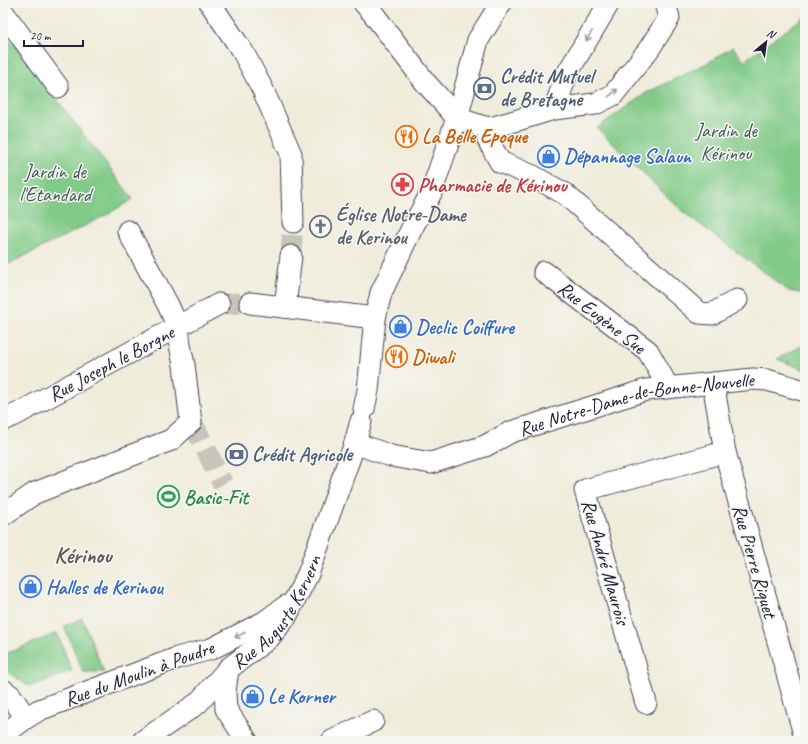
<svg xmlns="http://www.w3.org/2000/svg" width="808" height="744" viewBox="0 0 808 744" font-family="Caveat,sans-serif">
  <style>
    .green { fill: #81ca87; stroke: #527661 }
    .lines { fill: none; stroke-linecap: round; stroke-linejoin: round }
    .minor-tunnel { stroke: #c7c4ba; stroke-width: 21; stroke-dasharray: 21 10; stroke-linecap: butt }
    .minor-casing { stroke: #414053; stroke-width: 23 }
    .minor { stroke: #fff; stroke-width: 21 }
    .oneway { stroke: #9c9ca7 }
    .labels { text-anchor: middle; stroke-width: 3; stroke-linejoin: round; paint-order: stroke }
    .service-label { font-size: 20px; font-weight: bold; fill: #4e5e75; stroke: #f6f6f2; text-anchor: start }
    .park-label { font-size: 20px; fill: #435d56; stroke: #f6f6f2 }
    .food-label { font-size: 20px; font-weight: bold; fill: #c56008; stroke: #f6f6f2; text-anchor: start }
    .shop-label { font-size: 20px; font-weight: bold; fill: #366cbe; stroke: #f6f6f2; text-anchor: start }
    .health-label { font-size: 20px; font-weight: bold; fill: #be3a42; stroke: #f6f6f2; text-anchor: start }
    .worship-label { font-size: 20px; font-weight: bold; fill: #5b616d; stroke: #f6f6f2; text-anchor: start }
    .street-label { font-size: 20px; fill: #22223b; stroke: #f6f6f2 }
    .leisure-label { font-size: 20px; font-weight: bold; fill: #27864d; stroke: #f6f6f2; text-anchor: start }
    .quarter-label { font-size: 22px; font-weight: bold; fill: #67555c; stroke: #f6f6f2 }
  </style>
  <rect width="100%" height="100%" fill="#f6f6f2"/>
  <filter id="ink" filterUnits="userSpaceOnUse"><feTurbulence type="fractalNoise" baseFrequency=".025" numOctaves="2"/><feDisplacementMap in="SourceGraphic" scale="8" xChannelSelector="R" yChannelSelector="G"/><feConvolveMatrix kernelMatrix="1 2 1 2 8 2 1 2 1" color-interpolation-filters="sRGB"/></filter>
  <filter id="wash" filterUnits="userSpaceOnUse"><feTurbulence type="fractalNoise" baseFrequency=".012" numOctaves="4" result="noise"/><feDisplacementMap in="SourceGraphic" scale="16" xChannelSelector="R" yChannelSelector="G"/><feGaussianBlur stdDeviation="0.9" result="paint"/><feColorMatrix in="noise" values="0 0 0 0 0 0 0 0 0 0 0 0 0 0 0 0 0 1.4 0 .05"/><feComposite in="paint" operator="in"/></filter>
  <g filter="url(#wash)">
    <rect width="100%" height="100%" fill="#f0ecda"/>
    <g class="green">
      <path d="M805 16V294L789 291 682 211 597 128 646 93 709 62 733 47 744 61Z"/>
      <path d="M12 41 133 199 108 214 3 267V47Z"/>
      <path d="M805 344V370L777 359Z"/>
      <path d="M82 618 104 672H83L64 626Z"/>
      <path d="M57 633 72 671 32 686 27 685 3 669V655Z"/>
    </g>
  </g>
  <g filter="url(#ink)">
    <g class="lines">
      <g class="minor-tunnel">
        <path d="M291 256 293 222"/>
        <path d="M219 304 250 303"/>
        <path d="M191 422C204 441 211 463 223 484"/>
      </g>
      <defs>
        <g id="minor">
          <path d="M210 3 243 52 263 90 291 154 293 222"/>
          <path d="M364 3 372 12 425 82 457 118 481 126 490 128 518 120 554 109"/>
          <path d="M609 3 568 72 554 109 595 104 613 95 649 49 669 18 665 3"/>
          <path d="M3 12 58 87"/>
          <path d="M490 128 488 140 500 162 533 176 565 194 699 313 712 314 737 300"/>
          <path d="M544 272 648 351 668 387"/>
          <path d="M250 303 375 318"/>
          <path d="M285 307 291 256"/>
          <path d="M713 383 725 452 805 738"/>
          <path d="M364 409 368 390 375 318 381 293 412 228 431 193 457 118 478 40 501 3"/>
          <path d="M3 420 17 414 219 304"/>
          <path id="s1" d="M355 443 391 456 431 463 485 446 511 432 646 390 753 379 767 380 805 391"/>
          <path d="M3 515 35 493 171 440 191 422 184 365 180 345 178 327 168 305 128 231"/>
          <path d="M228 669 225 692 226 709 247 741"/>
          <path d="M3 690 11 696 26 718"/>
          <path d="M646 703 585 490 725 452"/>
          <path d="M3 735 26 718 39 710 177 658 211 649 264 622 286 606"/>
          <path id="s2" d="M143 741 198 703 228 669 269 638 286 617 308 574 355 443 361 421"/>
          <path d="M332 741 373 721"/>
        </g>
      </defs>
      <use href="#minor" class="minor-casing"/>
      <use href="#minor" class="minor"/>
    </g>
    <defs><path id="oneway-shaft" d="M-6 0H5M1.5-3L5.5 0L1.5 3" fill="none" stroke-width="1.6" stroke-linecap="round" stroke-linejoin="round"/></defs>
    <g class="oneway">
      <use href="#oneway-shaft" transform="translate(589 36) rotate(121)"/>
      <use href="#oneway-shaft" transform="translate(613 93) rotate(-41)"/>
      <use href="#oneway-shaft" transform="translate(240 635) rotate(153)"/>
    </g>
  </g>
  <defs>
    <symbol id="bank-ring" viewBox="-11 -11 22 22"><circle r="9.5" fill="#f6f6f2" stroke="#5c6f8a" stroke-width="1.5"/><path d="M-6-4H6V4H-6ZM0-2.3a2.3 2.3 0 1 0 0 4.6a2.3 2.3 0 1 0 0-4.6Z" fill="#5c6f8a"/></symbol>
    <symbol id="restaurant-ring" viewBox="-11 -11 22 22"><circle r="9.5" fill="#f6f6f2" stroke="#e8710a" stroke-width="1.5"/><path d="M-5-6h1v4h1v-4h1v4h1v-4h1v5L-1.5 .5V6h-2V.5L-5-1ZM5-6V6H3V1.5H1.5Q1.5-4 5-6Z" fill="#e8710a"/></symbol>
    <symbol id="shop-ring" viewBox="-11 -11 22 22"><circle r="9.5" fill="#f6f6f2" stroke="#3f7fe0" stroke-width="1.5"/><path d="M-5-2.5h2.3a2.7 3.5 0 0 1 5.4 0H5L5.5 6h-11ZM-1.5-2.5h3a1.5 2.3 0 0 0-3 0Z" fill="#3f7fe0"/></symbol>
    <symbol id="pharmacy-ring" viewBox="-11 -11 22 22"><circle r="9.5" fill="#f6f6f2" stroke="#e0444e" stroke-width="1.5"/><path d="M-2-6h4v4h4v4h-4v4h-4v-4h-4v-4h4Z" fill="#e0444e"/></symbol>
    <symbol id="church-ring" viewBox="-11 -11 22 22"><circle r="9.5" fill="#f6f6f2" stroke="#6b7280" stroke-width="1.5"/><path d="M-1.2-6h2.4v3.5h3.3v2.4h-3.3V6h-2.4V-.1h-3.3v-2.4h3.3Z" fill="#6b7280"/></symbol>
    <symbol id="stadium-ring" viewBox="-11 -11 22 22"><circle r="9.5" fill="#f6f6f2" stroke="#2e9e5b" stroke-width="1.5"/><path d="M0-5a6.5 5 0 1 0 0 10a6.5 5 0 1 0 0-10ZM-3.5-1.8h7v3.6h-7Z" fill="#2e9e5b"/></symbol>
  </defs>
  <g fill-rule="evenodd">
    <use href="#bank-ring" x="472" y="76" width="25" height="25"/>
    <use href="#restaurant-ring" x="394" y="124" width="25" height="25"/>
    <use href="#shop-ring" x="536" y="144" width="25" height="25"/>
    <use href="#pharmacy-ring" x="390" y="172" width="25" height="25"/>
    <use href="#church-ring" x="308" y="214" width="25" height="25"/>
    <use href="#shop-ring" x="388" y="314" width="25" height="25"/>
    <use href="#restaurant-ring" x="384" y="344" width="25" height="25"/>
    <use href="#bank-ring" x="224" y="442" width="25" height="25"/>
    <use href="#stadium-ring" x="156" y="484" width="25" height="25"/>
    <use href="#shop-ring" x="18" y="574" width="25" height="25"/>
    <use href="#shop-ring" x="240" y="684" width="25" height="25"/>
  </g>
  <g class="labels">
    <g class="service-label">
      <text x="500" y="83">Crédit Mutuel<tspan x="500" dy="23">de Bretagne</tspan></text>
      <text x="252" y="461">Crédit Agricole</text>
    </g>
    <g class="park-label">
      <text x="726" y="137">Jardin de<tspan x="726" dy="23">Kérinou</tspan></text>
      <text x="55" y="178">Jardin de<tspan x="55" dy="23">l'Etandard</tspan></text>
    </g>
    <g class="food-label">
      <text x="422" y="143">La Belle Epoque</text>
      <text x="412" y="364">Diwali</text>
    </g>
    <g class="shop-label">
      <text x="564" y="163">Dépannage Salaun</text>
      <text x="416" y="334">Declic Coiffure</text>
      <text x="46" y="594">Halles de Kerinou</text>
      <text x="268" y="703">Le Korner</text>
    </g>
    <g class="health-label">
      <text x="418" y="192">Pharmacie de Kérinou</text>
    </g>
    <g class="worship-label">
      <text x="336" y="221">Église Notre-Dame<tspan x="336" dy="23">de Kerinou</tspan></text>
    </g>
    <g class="street-label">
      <text transform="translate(602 317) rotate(38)" y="7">Rue Eugène Sue</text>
      <text transform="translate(111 363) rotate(-28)" y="7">Rue Joseph le Borgne</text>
      <text dy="7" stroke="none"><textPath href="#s1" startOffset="294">Rue Notre-Dame-de-Bonne-Nouvelle</textPath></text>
      <text transform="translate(755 561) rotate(74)" y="7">Rue Pierre Riquet</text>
      <text transform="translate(606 562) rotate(74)" y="7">Rue André Maurois</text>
      <text dy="7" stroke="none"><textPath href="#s2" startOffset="189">Rue Auguste Kervern</textPath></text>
      <text transform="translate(139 673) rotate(-20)" y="7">Rue du Moulin à Poudre</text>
    </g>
    <g class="leisure-label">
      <text x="184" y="504">Basic-Fit</text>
    </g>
    <g class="quarter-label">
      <text x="83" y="563">Kérinou</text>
    </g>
  </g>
  <rect width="808" height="744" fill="none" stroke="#f6f6f2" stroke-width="16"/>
  <g transform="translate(766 42) rotate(29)" stroke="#f6f6f2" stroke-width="3" paint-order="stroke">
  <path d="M0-3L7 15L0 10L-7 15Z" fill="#22223b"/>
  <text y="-6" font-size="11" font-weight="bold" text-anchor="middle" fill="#22223b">N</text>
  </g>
  <path d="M24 40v6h59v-6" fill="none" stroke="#22223b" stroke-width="2"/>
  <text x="30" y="40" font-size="12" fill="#22223b" stroke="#f6f6f2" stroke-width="3" paint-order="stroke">20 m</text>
</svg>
